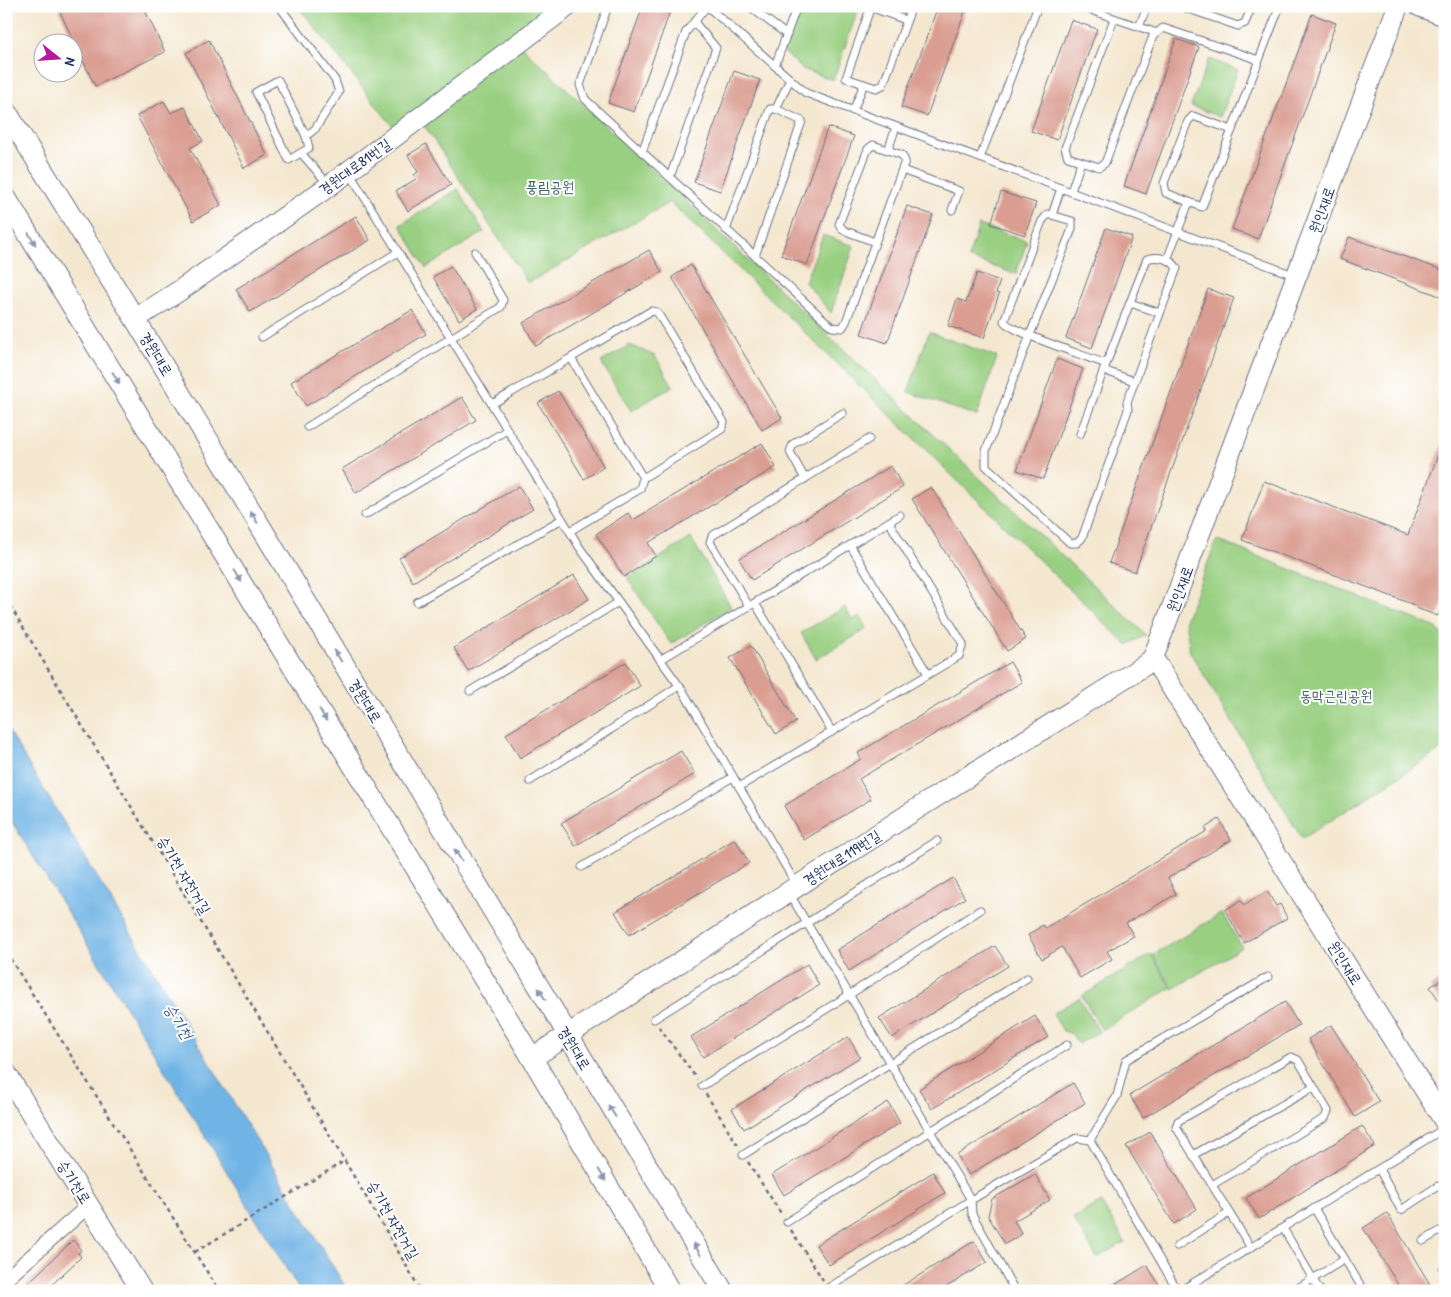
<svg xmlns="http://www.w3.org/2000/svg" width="1451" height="1297" viewBox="0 0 1451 1297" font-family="'Patrick Hand','Poor Story',sans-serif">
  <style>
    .green { fill: #98cf80; stroke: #5a7f6f }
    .water { fill: #6fb4e5; stroke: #4572a2 }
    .building { fill: #da9d91 }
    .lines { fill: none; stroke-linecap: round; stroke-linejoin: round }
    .lane-casing { stroke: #676f86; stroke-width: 9 }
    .street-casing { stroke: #676f86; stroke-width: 16 }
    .secondary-casing { stroke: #676f86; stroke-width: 22 }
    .path { stroke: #676f86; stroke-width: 2.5; stroke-dasharray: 4 4; stroke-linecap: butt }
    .lane { stroke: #fff; stroke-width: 7 }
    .street { stroke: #fff; stroke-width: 14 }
    .secondary { stroke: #fff; stroke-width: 20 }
    .oneway { fill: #8d97ae }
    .labels { text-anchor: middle; stroke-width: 4; stroke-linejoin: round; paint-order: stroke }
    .street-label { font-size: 15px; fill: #1b2f5e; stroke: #fff }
    .park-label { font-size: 15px; fill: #405f68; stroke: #fff }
    .water-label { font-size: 16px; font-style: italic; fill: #385e8d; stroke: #fff }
  </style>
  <rect width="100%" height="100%" fill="#fff"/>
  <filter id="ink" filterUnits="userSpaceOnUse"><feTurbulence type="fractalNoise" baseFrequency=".02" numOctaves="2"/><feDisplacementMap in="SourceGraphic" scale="10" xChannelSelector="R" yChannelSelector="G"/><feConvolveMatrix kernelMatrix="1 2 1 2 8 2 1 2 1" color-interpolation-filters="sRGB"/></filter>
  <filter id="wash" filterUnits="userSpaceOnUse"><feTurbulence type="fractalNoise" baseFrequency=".0096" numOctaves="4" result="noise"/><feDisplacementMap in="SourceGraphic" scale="20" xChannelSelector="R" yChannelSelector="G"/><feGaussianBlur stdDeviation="1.12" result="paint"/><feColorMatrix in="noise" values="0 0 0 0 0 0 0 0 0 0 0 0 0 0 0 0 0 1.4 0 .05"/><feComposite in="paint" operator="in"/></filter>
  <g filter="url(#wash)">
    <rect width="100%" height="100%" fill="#f4e7cf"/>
    <g class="green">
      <path d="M298 6H566L519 44 1146 635 1127 645 670 202 528 283 420 119 399 134Z"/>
      <path d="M797 6 859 7 833 80 802 69 781 49Z"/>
      <path d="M1209 59 1238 70 1220 117 1191 106Z"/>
      <path d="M458 189 484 232 426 268 400 225Z"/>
      <path d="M979 225 1027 241 1016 274 968 258Z"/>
      <path d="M823 235 854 246 831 313 805 282Z"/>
      <path d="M929 332 997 357 977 416 908 392Z"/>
      <path d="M630 345 655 356 673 386 631 411 601 362Z"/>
      <path d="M691 538 731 607 671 644 627 578Z"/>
      <path d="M1217 540 1437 628 1445 640V747L1302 839 1190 652 1185 620Z"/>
      <path d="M845 607 852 620 860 616 867 629 816 659 801 633Z"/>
      <path d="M1222 913 1242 947 1173 989 1153 955Z"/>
      <path d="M1151 954 1171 988 1102 1030 1082 996Z"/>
      <path d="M1079 998 1099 1032 1078 1044 1072 1034 1063 1031 1053 1013Z"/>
      <path d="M1101 1202 1125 1242 1097 1258 1073 1218Z"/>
    </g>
    <path class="water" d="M6 727 9 732 348 1291H300L6 812Z"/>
    <g id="blocks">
      <g class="building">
        <path d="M67 6H143L165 52 95 86 59 10Z"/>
        <path d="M643 6H672L634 112 608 103Z"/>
        <path d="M938 6H967L927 116 901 107Z"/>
        <path d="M1312 14 1336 23 1258 239 1232 229Z"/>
        <path d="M1071 20 1097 29 1057 140 1031 131Z"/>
        <path d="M1176 39 1199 47 1146 194 1124 186Z"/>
        <path d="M209 40 267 155 244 168 186 53Z"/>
        <path d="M734 71 760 80 720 191 694 182Z"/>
        <path d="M164 101 171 113 185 107 203 141 190 148 221 205 193 221 137 116Z"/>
        <path d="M828 127 854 136 807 265 781 255Z"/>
        <path d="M426 144 451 185 408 211 396 191 416 179 414 175 418 172 408 155Z"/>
        <path d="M1001 192 1036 203 1025 235 991 224Z"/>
        <path d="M907 206 933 215 887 343 861 334Z"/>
        <path d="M356 216 370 240 250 312 236 289Z"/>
        <path d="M1106 228 1132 237 1092 348 1066 338Z"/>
        <path d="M1349 237 1445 271V298L1340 259Z"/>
        <path d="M649 250 662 272 536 346 523 323Z"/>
        <path d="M691 265 782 418 762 430 672 277Z"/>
        <path d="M451 266 477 309 459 320 433 277Z"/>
        <path d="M977 273 1000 281 996 293 999 294 984 338 948 326 957 299 966 302Z"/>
        <path d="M1208 289 1234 298 1135 572 1109 563Z"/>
        <path d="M412 310 426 334 306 406 291 382Z"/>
        <path d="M1057 359 1083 369 1043 479 1017 470Z"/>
        <path d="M558 391 604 467 584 479 538 403Z"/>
        <path d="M462 397 476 420 356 493 342 469Z"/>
        <path d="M1444 439 1445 598 1438 616 1416 608 1417 606 1242 540 1264 481 1408 535Z"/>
        <path d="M762 443 776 467 648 543 656 556 624 577 596 534 628 513 633 520Z"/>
        <path d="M891 466 903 487 752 580 739 559Z"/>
        <path d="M519 486 533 509 413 582 399 558Z"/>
        <path d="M931 487 1026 639 1007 651 912 499Z"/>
        <path d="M574 575 589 599 468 671 454 648Z"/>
        <path d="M751 646 796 722 776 734 730 658Z"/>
        <path d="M626 662 640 686 520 758 506 734Z"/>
        <path d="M1010 662 1022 682 859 779 871 799 804 840 784 806 861 759 858 753Z"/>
        <path d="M681 751 695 774 575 846 561 823Z"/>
        <path d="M1219 819 1231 840 1168 878 1176 894 1126 923 1134 936 1107 951 1112 959 1080 978 1062 947 1042 959 1028 935 1043 925 1045 928 1207 831 1205 828Z"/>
        <path d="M735 839 749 863 629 935 615 912Z"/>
        <path d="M953 878 965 898 849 971 837 950Z"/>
        <path d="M1267 891 1276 906 1280 904 1287 918 1244 943 1225 910 1241 900 1244 905Z"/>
        <path d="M995 946 1008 966 892 1038 879 1018Z"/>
        <path d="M807 964 819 985 703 1057 691 1037Z"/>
        <path d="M1445 977V1009L1430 987Z"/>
        <path d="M1285 1002 1299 1025 1143 1118 1130 1095Z"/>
        <path d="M1035 1016 1048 1037 932 1109 919 1089Z"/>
        <path d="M1331 1025 1379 1102 1355 1117 1308 1039Z"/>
        <path d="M848 1037 860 1057 744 1129 732 1109Z"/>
        <path d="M1073 1083 1085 1103 969 1175 957 1155Z"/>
        <path d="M888 1102 900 1123 784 1195 772 1175Z"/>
        <path d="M1362 1126 1375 1146 1259 1219 1246 1198Z"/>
        <path d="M1150 1132 1197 1209 1174 1224 1126 1146Z"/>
        <path d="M933 1172 945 1193 829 1265 816 1245Z"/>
        <path d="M1035 1174 1050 1200 1014 1221 1022 1234 1005 1244 988 1216 992 1199Z"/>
        <path d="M1387 1213 1434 1291H1402L1363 1228Z"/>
        <path d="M73 1240 81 1250 78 1253 81 1257 45 1291H32L26 1285Z"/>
        <path d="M974 1241 987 1262 940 1291H894Z"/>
        <path d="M1147 1265 1163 1291H1105Z"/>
      </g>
    </g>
  </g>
  <g filter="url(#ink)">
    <use href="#blocks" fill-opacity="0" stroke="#676f86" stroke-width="1"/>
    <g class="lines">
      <defs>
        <g id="lane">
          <path d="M279 6 335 80 339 92 315 129 306 136"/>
          <path d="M608 6 580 85 585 99 832 327 842 328 846 322 905 161 902 155 873 145 868 149 839 224 843 230 875 242"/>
          <path d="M707 6 806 93 1296 276"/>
          <path d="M749 6 787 35"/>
          <path d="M867 6 906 20"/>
          <path d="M871 6 846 78 876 88 883 85 912 6"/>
          <path d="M1079 6 1157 33"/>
          <path d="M1180 6 1238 26 1245 23 1252 6"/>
          <path d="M1114 19 1065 148 1068 157 1099 167 1105 163 1153 36 1163 28 1259 60"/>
          <path d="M1139 27 1147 6"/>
          <path d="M775 66 797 6"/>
          <path d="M278 80 306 136 309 148 289 160 256 92Z"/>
          <path d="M853 111 864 84"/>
          <path d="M888 150 896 127"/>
          <path d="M642 152 686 32 707 6"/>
          <path d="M301 153 329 185"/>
          <path d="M980 158 1038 6"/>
          <path d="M902 170 959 191 952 210"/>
          <path d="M349 172 580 548 683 691 796 884"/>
          <path d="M670 177 716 48 694 22"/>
          <path d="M1071 191 1081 162"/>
          <path d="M1189 202 1166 193 1164 183 1188 121 1193 116 1232 130"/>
          <path d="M1052 215 1061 188"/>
          <path d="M726 230 770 109H776L790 79"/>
          <path d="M755 256 802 121 776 109"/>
          <path d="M1167 260 1189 202 1202 207 1280 6"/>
          <path d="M1130 303 1160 313"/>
          <path d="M1030 335 986 451V466L1070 543H1077L1082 538 1128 410 1127 402 1177 268C1171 259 1158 255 1147 259L1106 364C1089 357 1010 332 1004 321L1042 221 1048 214 1072 221V229L1030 335"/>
          <path d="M262 337 398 252"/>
          <path d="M1103 370 1134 381"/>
          <path d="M492 404 651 311 657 312 724 422 722 429 643 478"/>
          <path d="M307 427 501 307 503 300 475 252"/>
          <path d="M1080 434 1106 364"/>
          <path d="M805 479 790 452 793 444 843 413"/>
          <path d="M365 515 507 430"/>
          <path d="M570 531 640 489 643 478 571 358"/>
          <path d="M850 545 928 674"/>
          <path d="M417 602 562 519"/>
          <path d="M755 603 832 732"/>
          <path d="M749 606 710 542 712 536 869 439"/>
          <path d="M660 660 900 515"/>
          <path d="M470 691 619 602"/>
          <path d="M530 781 679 686"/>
          <path d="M739 787 959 656 963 644 889 522"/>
          <path d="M582 867 733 777"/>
          <path d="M789 893 971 1200 1077 1138 1090 1140 1178 1291"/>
          <path d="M654 1019 937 841"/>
          <path d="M702 1086 849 995 980 910"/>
          <path d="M1090 1140 1117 1096 1126 1060 1268 977"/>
          <path d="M743 1155 1027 978"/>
          <path d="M1193 1155 1314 1087"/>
          <path d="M1379 1169 1401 1210 1438 1186 1445 1190"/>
          <path d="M1212 1185 1325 1118 1328 1111 1298 1060 1291 1057 1178 1121 1176 1127 1251 1248"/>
          <path d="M1314 1208 1364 1291"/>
          <path d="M787 1222 1067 1045"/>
          <path d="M1283 1228 1320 1291"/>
          <path d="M1423 1241 1445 1228"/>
          <path d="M1177 1246 1229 1213"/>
          <path d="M1443 1269 1445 1268"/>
          <path d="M828 1288 971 1200 972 1214 1015 1291"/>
          <path d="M1180 1291 1445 1128"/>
          <path d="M1293 1291 1345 1259"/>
        </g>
        <path id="street" d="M6 1279 88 1206"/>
        <g id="secondary">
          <path d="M1419 6 1445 16"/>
          <path d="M6 111 135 319 723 1291"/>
          <path d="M6 198 532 1058 670 1291"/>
          <path d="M135 319 179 291 329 186 568 6"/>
          <path d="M1153 658 1445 1122"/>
          <path d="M532 1058 926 803 1145 665 1153 658 1398 6"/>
          <path d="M6 1073 142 1291"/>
        </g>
      </defs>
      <use href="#lane" class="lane-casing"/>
      <use href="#street" class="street-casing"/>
      <use href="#secondary" class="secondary-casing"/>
      <g class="path">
        <path d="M6 599C144 830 286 1058 421 1291"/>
        <path d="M6 952 219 1291"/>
        <path d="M659 1027 697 1079"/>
        <path d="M706 1094 739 1147"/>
        <path d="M748 1162 782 1215"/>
        <path d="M791 1230 823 1280"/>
        <path d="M195 1252 346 1160"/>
        <path d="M1439 1278 1445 1288"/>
      </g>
      <use href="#lane" class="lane"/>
      <use href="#street" class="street"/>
      <use href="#secondary" class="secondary"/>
    </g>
    <defs><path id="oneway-solid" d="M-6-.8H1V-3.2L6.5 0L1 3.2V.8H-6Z" transform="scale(1.25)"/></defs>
    <g class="oneway">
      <use href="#oneway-solid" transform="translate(32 239) rotate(59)"/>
      <use href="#oneway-solid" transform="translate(116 378) rotate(59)"/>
      <use href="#oneway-solid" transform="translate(254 517) rotate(-121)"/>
      <use href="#oneway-solid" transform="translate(238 576) rotate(59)"/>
      <use href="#oneway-solid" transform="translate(338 656) rotate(-121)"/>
      <use href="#oneway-solid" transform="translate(323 715) rotate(59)"/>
      <use href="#oneway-solid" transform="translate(458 855) rotate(-121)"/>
      <use href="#oneway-solid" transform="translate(542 994) rotate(-121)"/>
      <use href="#oneway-solid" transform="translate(612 1111) rotate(-121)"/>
      <use href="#oneway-solid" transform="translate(602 1175) rotate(59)"/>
      <use href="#oneway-solid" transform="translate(697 1249) rotate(-121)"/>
    </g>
  </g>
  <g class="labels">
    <g class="street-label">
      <text transform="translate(355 167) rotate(-36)" y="5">경원대로81번길</text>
      <text transform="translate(1322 210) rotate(-70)" y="5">원인재로</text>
      <text transform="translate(156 354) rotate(59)" y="5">경원대로</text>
      <text transform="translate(1180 589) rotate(-69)" y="5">원인재로</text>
      <text transform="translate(365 701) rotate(59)" y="5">경원대로</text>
      <text transform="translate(842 858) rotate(-33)" y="5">경원대로119번길</text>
      <text transform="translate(184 875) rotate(59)" y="5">승기천 자전거길</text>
      <text transform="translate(1345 963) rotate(58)" y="5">원인재로</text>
      <text transform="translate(574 1048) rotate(59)" y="5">경원대로</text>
      <text transform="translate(74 1182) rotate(58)" y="5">승기천로</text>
      <text transform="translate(393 1220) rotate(60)" y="5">승기천 자전거길</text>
    </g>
    <g class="park-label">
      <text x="550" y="192">풍림공원</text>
      <text x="1336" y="701">동막근린공원</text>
    </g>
    <g class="water-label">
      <text transform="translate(179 1021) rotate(58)" y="6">승기천</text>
    </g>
  </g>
  <rect width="1451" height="1297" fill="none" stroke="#fff" stroke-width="25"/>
  <g transform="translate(58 58) rotate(107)"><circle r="24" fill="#ffffff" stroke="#a4acbf"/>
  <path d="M0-4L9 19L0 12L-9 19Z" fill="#b5179e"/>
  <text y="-8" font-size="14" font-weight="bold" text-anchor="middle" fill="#1b2f5e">N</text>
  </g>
</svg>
